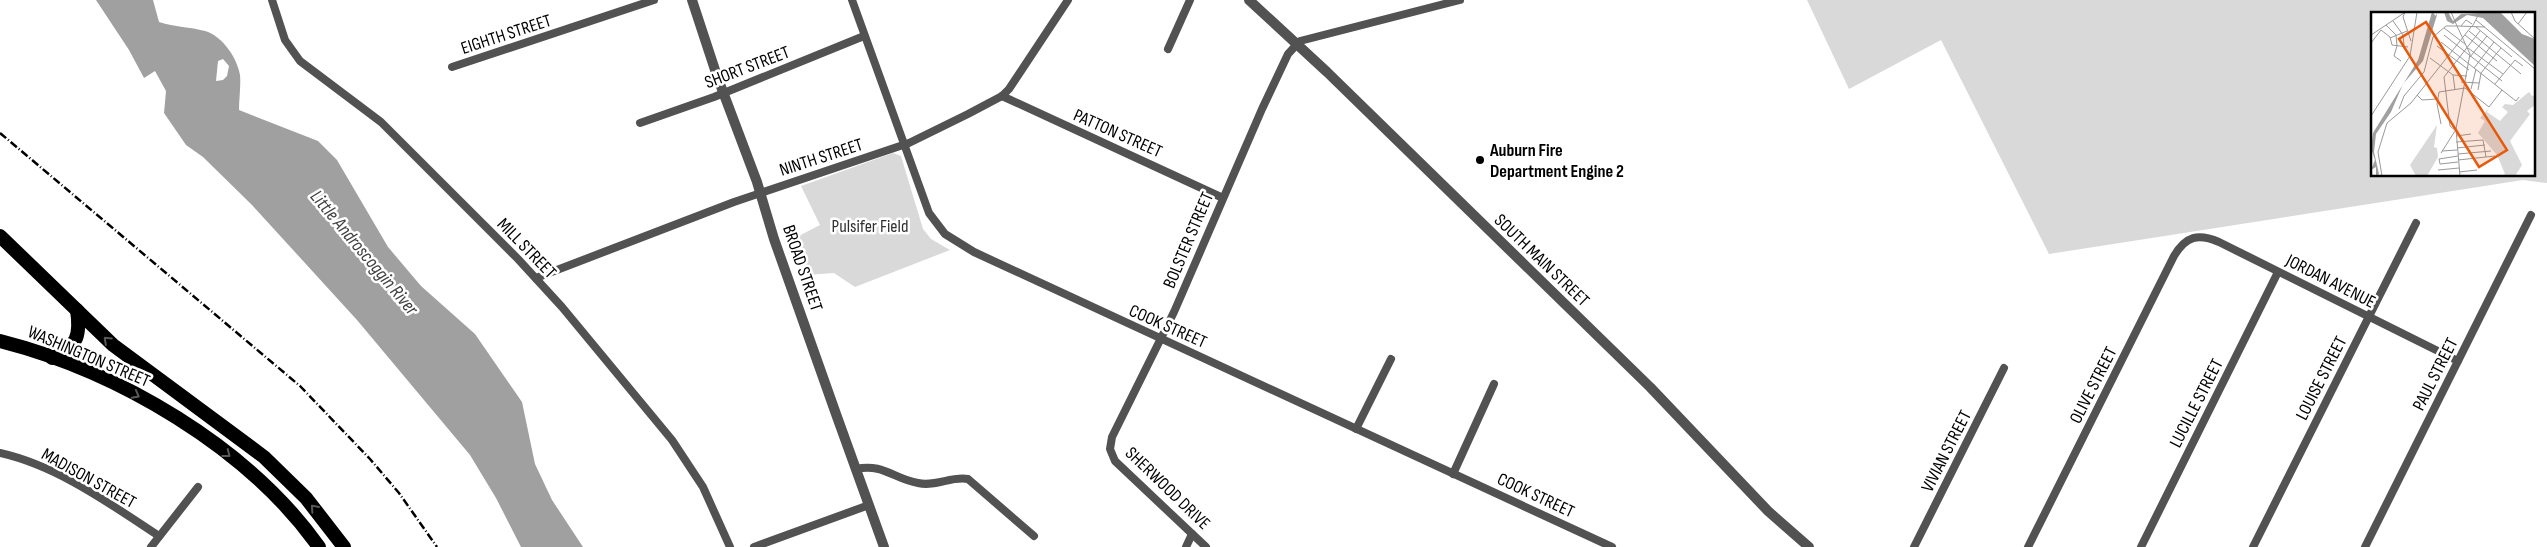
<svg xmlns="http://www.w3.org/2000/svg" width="2547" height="547" viewBox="0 0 2547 547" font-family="'Sofia Sans Condensed',sans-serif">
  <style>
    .green { fill: #d9d9d9; fill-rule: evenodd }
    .water { fill: #a0a0a0; fill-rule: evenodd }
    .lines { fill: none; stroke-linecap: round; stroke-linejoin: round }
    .minor { stroke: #525252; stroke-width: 8 }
    .tertiary { stroke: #525252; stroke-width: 10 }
    .trunk { stroke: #000; stroke-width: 14 }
    .rail { stroke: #000; stroke-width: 2.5; stroke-dasharray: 8 2.5 1 2.5; stroke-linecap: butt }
    .oneway { stroke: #595959 }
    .poi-dot { fill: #000; stroke: #fff; stroke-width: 2 }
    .labels { text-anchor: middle; stroke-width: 5; stroke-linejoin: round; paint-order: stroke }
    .street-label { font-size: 18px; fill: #000; stroke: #fff }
    .poi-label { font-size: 18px; font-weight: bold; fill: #000; stroke: #fff; text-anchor: start }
    .park-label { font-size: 18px; fill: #303030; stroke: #fff }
    .water-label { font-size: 19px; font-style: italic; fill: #414141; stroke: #fff }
    .inset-road { fill: none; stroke: #999; stroke-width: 1 }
    .view { fill: #e8590c; fill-opacity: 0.15; stroke: #e8590c; stroke-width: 2.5 }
    .inset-edge { fill: none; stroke: #000; stroke-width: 2.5 }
  </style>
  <rect width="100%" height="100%" fill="#fff"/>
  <g class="green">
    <path d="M1807 0H2547V183L2523 180 2049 254 1941 40 1849 89ZM2372 14H2533V175H2372Z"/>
    <path d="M893 153 901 156 923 229 931 239 950 250 855 287 834 273 806 275 793 239 820 225 801 186Z"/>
  </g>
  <path class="water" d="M96 0H153L159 22C175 27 190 27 205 31 222 36 237 57 240 75 241 86 239 99 239 110L318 141 337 160 388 247 421 286 475 334 522 402 535 464 552 500 583 547H521L496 498 470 455 357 320 252 205 203 157 186 145 164 113 166 91 155 71 144 78 129 50ZM223 59 229 66 227 76 223 80 216 81 218 61Z"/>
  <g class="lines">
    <g class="minor">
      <path d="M272 0 285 40 300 61 381 122 518 259 562 307 672 440 703 487 730 547"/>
      <path d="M852 0 929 213 945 234 974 252 1612 547"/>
      <path d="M1168 49 1190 0"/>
      <path d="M452 67 654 0"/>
      <path d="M1002 96 1223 198"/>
      <path d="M640 123 714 97 864 36"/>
      <path d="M536 278 734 202 909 143 968 114 1002 96 1009 89 1068 0"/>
      <path d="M1356 429 1391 359"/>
      <path d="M0 453C58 466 110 504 159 536"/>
      <path d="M856 469C883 463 894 479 918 483 936 487 951 476 968 479L1034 536"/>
      <path d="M1453 474 1494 384"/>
      <path d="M151 547 198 487"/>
      <path d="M754 547 869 505"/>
      <path d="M1186 547 1192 534"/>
      <path d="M1206 547 1115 461 1110 449 1112 437 1174 312 1262 109 1288 54 1300 41 1460 0"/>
      <path d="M1914 547 2004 368"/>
      <path d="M2028 547 2174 256C2186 236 2198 233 2219 242L2458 361"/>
      <path d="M2141 547 2278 272"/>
      <path d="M2253 547 2416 223"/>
      <path d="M2365 547 2531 215"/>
    </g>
    <g class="tertiary">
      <path d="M692 0 717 76 757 182 774 239 836 414 884 547"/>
      <path d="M1249 0 1327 72 1650 387 1768 511 1809 547"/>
    </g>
    <g class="trunk">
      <path d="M0 236 113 345 264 457 306 498 344 547"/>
      <path d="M0 341C118 371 248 447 319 547"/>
      <path d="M52 358C77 346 81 337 77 310"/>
    </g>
    <path class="rail" d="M0 133 300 386 370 459 399 493 437 547"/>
  </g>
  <defs><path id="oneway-chevron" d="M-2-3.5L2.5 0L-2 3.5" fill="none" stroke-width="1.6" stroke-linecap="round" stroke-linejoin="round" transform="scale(1.25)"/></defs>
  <g class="oneway">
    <use href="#oneway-chevron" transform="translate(107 340) rotate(-137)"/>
    <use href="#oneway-chevron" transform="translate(136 395) rotate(28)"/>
    <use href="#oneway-chevron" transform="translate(227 454) rotate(38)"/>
    <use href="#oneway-chevron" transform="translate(314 508) rotate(-131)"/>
  </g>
  <circle class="poi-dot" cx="1480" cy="160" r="5"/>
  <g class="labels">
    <g class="street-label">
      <text transform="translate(506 34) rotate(-18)" y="6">EIGHTH STREET</text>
      <text transform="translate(747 67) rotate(-21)" y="6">SHORT STREET</text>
      <text transform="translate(1118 133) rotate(24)" y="6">PATTON STREET</text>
      <text transform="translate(821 157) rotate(-18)" y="6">NINTH STREET</text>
      <text transform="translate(1188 240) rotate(-67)" y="6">BOLSTER STREET</text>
      <text transform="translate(527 248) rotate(46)" y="6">MILL STREET</text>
      <text transform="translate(1542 260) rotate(44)" y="6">SOUTH MAIN STREET</text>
      <text transform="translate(803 268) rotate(71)" y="6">BROAD STREET</text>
      <text transform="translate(2331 281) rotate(27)" y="6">JORDAN AVENUE</text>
      <text transform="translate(1168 326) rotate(24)" y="6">COOK STREET</text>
      <text transform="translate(89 356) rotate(23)" y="6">WASHINGTON STREET</text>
      <text transform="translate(2435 374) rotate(-63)" y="6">PAUL STREET</text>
      <text transform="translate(2321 378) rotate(-63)" y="6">LOUISE STREET</text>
      <text transform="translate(2093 385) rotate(-63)" y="6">OLIVE STREET</text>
      <text transform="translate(2196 403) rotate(-63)" y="6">LUCILLE STREET</text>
      <text transform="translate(1946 451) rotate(-63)" y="6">VIVIAN STREET</text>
      <text transform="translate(89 478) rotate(29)" y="6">MADISON STREET</text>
      <text transform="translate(1168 488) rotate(44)" y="6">SHERWOOD DRIVE</text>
      <text transform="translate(1536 495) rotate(25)" y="6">COOK STREET</text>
    </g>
    <g class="poi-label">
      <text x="1490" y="156">Auburn Fire<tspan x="1490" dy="21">Department Engine 2</tspan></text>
    </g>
    <g class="park-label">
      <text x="870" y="232">Pulsifer Field</text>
    </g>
    <g class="water-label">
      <text transform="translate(365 252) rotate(50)" y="7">Little Androscoggin River</text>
    </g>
  </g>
  <g transform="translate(2371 12)">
    <rect width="164" height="164" fill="#fff"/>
    <path d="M158 80 161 84 164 83V93L156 99 159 102 139 129 151 153 144 164H131L134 162 126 143 107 121 114 109 109 106 118 96 116 100 129 109 137 100 131 95 134 92 142 93ZM66 113 63 135 66 136 67 145 56 164H45L39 153Z" fill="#d9d9d9"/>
    <path d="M61 0 65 4 66 0V3L52 49 32 72 20 100 5 122 3 140 8 162 5 164V155L0 158 4 148 0 136 2 121 47 48ZM73 0H77L82 9 90 2 129 0 151 22 164 27V54L112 6 96 3 82 12 76 9Z" fill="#a0a0a0"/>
    <path class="inset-road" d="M34 0 32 5 40 29M80 0 86 14 114 15M140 0 144 9 164 27M105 8 164 57M22 9 32 23 33 34M147 12 156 0M15 13 25 23 26 34 23 44 30 49M90 14 95 8 101 12M101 15 109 0M105 15 141 45M73 16 94 32M98 19 150 62M0 23 33 1M73 23 131 69M94 23 126 49M19 26 36 19M70 30 145 89 148 85M0 31 10 18 19 25 21 33 37 35M66 34 98 58M97 36 132 62M99 45 116 24M59 46 82 63 96 64M103 56 123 30M82 63 84 78M90 70 108 71M124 72 144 48 152 54M100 77 105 57M107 78 110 61 130 36M46 83 51 88 66 87M28 97 33 84 53 60 62 25 75 14H86L99 42 85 117 89 164M0 104 39 44 46 0M70 112 66 92 68 80 94 76 118 95 131 78M85 119 79 114 73 65 109 19M85 124 100 122M85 130 112 128 115 145M86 136 114 133M71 139 86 138M70 141 84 119M87 142 120 139M87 144 68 147 69 152 87 150M87 148 124 144M67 158 88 156M88 160 106 158M11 164 7 140 16 111 40 91 100 15"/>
    <path class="view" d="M55 10 136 138 108 155 28 27Z"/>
    <rect width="164" height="164" class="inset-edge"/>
  </g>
</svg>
